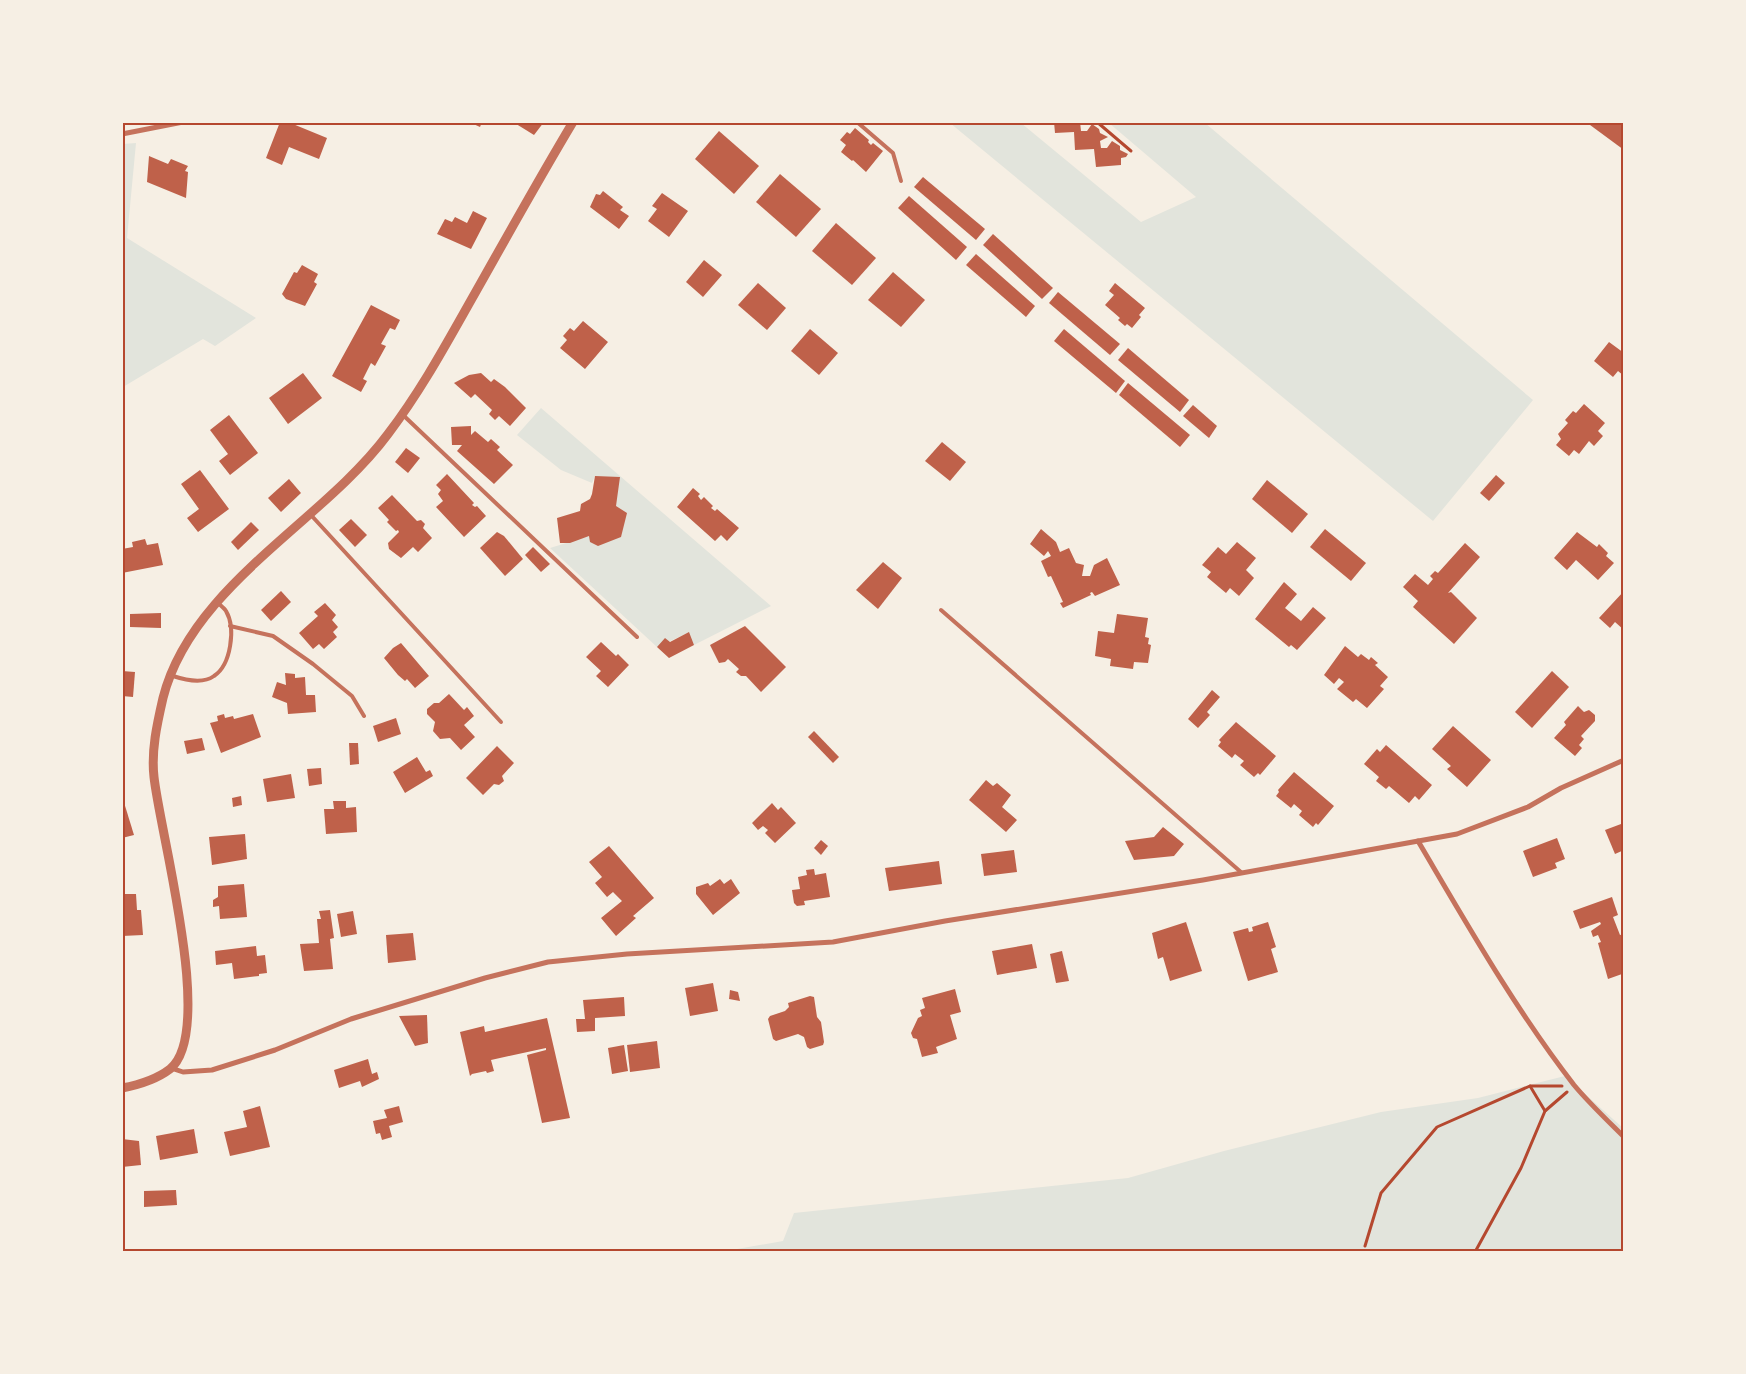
<svg xmlns="http://www.w3.org/2000/svg" width="1746" height="1374" viewBox="0 0 1746 1374" font-family="'Exo 2',sans-serif">
  <style>
    .green { fill: #e2e4dc }
    .building { fill: #bf614a }
    .lines { fill: none; stroke-linecap: round; stroke-linejoin: round }
    .path { stroke: #b5482f; stroke-width: 3 }
    .service { stroke: #c5725c; stroke-width: 4 }
    .minor { stroke: #c5725c; stroke-width: 5 }
    .tertiary { stroke: #c5725c; stroke-width: 9 }
    .neatline { fill: none; stroke: #b5482f; stroke-width: 2 }
  </style>
  <rect width="100%" height="100%" fill="#f6efe4"/>
  <g class="green">
    <path d="M950 123H1021L1141 222 1196 197 1109 123H1205L1533 400 1433 521Z"/>
    <path d="M136 143 127 238 256 318 215 346 203 339 123 387V144Z"/>
    <path d="M541 408 771 606 694 645 688 633 657 647 550 548 589 536 616 506 595 476 592 483 561 470 517 435Z"/>
    <path d="M1565 1076 1623 1128V1251L720 1252 783 1241 794 1213 1128 1178 1224 1151 1381 1112 1478 1098Z"/>
  </g>
  <g class="building">
    <path d="M280 122H288L327 138 319 159 289 147 282 165 266 158Z"/>
    <path d="M469 122H482L480 127Z"/>
    <path d="M513 122H544L534 135Z"/>
    <path d="M1054 122H1080L1081 131H1087L1092 124 1099 129 1100 133 1108 137 1100 141 1101 148H1107L1112 141 1120 146V150L1128 154 1126 157 1121 158V165L1096 167 1094 149 1075 150 1074 132 1055 133Z"/>
    <path d="M1586 122H1624V150Z"/>
    <path d="M855 128 869 140 868 142 871 145 873 143 883 151 866 172 853 160 852 161 841 152 846 145 840 140 847 132 850 134Z"/>
    <path d="M719 131 759 166 734 194 695 159Z"/>
    <path d="M149 156 168 164 171 159 188 166 185 171 188 172 186 198 147 182Z"/>
    <path d="M780 174 821 209 796 237 756 202Z"/>
    <path d="M923 177 985 229 976 240 914 187Z"/>
    <path d="M603 191 623 207 620 210 629 216 619 229 590 207 596 194 600 195Z"/>
    <path d="M662 193 688 211 669 237 648 221 657 209 652 206Z"/>
    <path d="M909 196 967 247 956 260 898 208Z"/>
    <path d="M473 211 487 218 471 249 437 234 445 219 452 222 455 217 467 223Z"/>
    <path d="M836 223 876 258 852 285 812 251Z"/>
    <path d="M993 234 1053 288 1042 299 983 245Z"/>
    <path d="M976 254 1035 306 1026 317 966 265Z"/>
    <path d="M704 260 722 275 703 297 686 282Z"/>
    <path d="M302 265 318 274 314 282 317 284 305 306 286 299 282 294 294 272 297 273Z"/>
    <path d="M893 272 925 300 901 327 868 300Z"/>
    <path d="M758 283 786 308 767 330 738 305Z"/>
    <path d="M1115 283 1145 308 1139 315 1141 317 1132 328 1127 324 1125 326 1118 320 1120 318 1105 305 1114 295 1109 291Z"/>
    <path d="M1058 292 1120 344 1110 355 1049 303Z"/>
    <path d="M371 305 400 320 395 330 390 328 381 344 386 346 375 366 371 363 363 379 367 381 361 392 332 376Z"/>
    <path d="M583 321 608 342 585 369 560 348 567 340 563 336 570 328 574 331Z"/>
    <path d="M810 329 838 353 819 375 791 351Z"/>
    <path d="M1064 329 1125 381 1116 393 1054 341Z"/>
    <path d="M1609 342 1624 353V376L1618 371 1613 377 1594 361Z"/>
    <path d="M1128 348 1189 400 1180 412 1118 360Z"/>
    <path d="M303 373 322 398 288 424 269 398Z"/>
    <path d="M481 373 491 382 494 379 505 387 526 408 510 426 499 416 495 420 489 414 492 410 475 394 471 398 454 383 469 375Z"/>
    <path d="M1128 383 1190 435 1180 447 1119 395Z"/>
    <path d="M1584 404 1605 423 1598 431 1603 436 1594 446 1589 441 1579 454 1574 450 1569 456 1556 445 1561 439 1558 434 1568 423 1565 420 1573 411 1576 413Z"/>
    <path d="M1193 405 1217 426 1209 438 1183 416Z"/>
    <path d="M229 415 258 453 230 475 219 461 228 454 210 430Z"/>
    <path d="M471 426V435L475 431 488 442 491 439 500 447 497 450 513 465 494 484 457 451 462 445H452L451 427Z"/>
    <path d="M942 442 966 462 950 481 925 461Z"/>
    <path d="M406 448 420 458 408 473 395 462Z"/>
    <path d="M200 470 229 509 198 532 187 518 199 509 181 484Z"/>
    <path d="M447 474 474 503 472 505 475 507 477 506 486 516 464 537 436 507 443 501 438 494 441 490 436 485Z"/>
    <path d="M1496 475 1505 483 1489 501 1480 493Z"/>
    <path d="M595 476 620 477 616 506 627 513 621 537 598 546 590 542 589 536 570 543H560L557 518 580 511 581 504 590 499 592 494Z"/>
    <path d="M289 479 301 493 281 512 268 498Z"/>
    <path d="M1267 480 1308 514 1292 533 1252 499Z"/>
    <path d="M693 488 700 494 698 496 701 500 704 497 713 506 711 508 715 511 717 509 739 528 727 541 721 535 715 541 677 507Z"/>
    <path d="M392 495 417 521 421 520 425 524 423 528 432 538 418 552 413 547 401 558 389 549 388 543 399 532 398 530 396 531 387 522 389 520 378 508Z"/>
    <path d="M351 519 367 535 355 547 339 530Z"/>
    <path d="M251 522 259 530 238 550 231 542Z"/>
    <path d="M1041 529 1056 542 1060 552 1069 548 1076 563 1084 565 1082 576H1090L1094 565 1107 558 1120 585 1095 596 1092 592 1090 593 1091 595 1063 608 1060 603 1063 602 1051 576 1048 577 1041 561 1051 556 1048 551 1044 556 1030 544Z"/>
    <path d="M1325 529 1366 563 1351 581 1310 547Z"/>
    <path d="M497 532 504 536 523 559 505 576 480 548Z"/>
    <path d="M1577 532 1597 547 1599 544 1608 553 1606 556 1614 563 1598 580 1576 560 1567 570 1554 558Z"/>
    <path d="M145 539 147 545 158 543 163 565 122 573V549L133 547 132 542Z"/>
    <path d="M1237 542 1256 558 1246 570 1254 578 1239 596 1230 588 1226 593 1207 577 1211 572 1202 565 1218 547 1226 554Z"/>
    <path d="M1465 543 1480 557 1448 593 1451 592 1477 618 1454 644 1413 607 1418 601 1403 587 1415 574 1428 585 1433 579 1430 576 1435 571 1438 573Z"/>
    <path d="M533 547 550 564 541 572 525 555Z"/>
    <path d="M883 562 902 578 878 609 856 590Z"/>
    <path d="M1284 582 1297 594 1285 608 1295 616 1301 621 1313 607 1326 618 1297 650 1291 645 1289 647 1255 619Z"/>
    <path d="M281 591 291 602 271 621 261 610Z"/>
    <path d="M1624 591V630L1615 622 1610 628 1599 618Z"/>
    <path d="M325 603 336 615 332 620 338 627 333 632 337 637 324 649 319 644 313 649 299 633 318 616 314 612Z"/>
    <path d="M161 613V628L130 627V614Z"/>
    <path d="M1117 614 1148 618 1145 637 1149 638 1148 644 1151 645 1148 663 1134 662 1133 669 1110 666 1111 659 1095 656 1098 631 1114 633Z"/>
    <path d="M745 626 786 667 761 692 746 676H741L736 672 739 669 728 659 725 662 719 663 710 645Z"/>
    <path d="M689 632 694 645 669 658 657 647 665 638 670 642Z"/>
    <path d="M601 642 616 656 618 654 629 665 608 687 596 676 601 671 586 657Z"/>
    <path d="M401 643 429 676 415 688 407 679 405 681 398 675 384 658 393 648Z"/>
    <path d="M1345 646 1358 657 1361 654 1369 660 1371 657 1378 663 1375 665 1388 677 1380 686 1384 689 1367 708 1356 699 1353 702 1337 689 1344 682 1339 678 1334 684 1324 675Z"/>
    <path d="M122 671 135 672 133 697 122 696Z"/>
    <path d="M1552 671 1569 687 1532 728 1515 712Z"/>
    <path d="M285 673 295 674V678L305 677 306 695H315L316 712 288 714 287 703 272 697 277 682 286 685Z"/>
    <path d="M1212 690 1220 697 1207 712 1210 715 1198 728 1188 719Z"/>
    <path d="M449 694 464 710 467 707 474 716 464 725 475 737 461 750 450 738 440 739 433 731 435 722 427 714V709L434 703H439Z"/>
    <path d="M1578 706 1584 712 1589 710 1595 715V721L1581 736 1584 739 1579 745 1582 748 1575 756 1554 738 1566 725 1564 722Z"/>
    <path d="M224 714 225 718 233 716 234 719 253 714 261 737 221 753 210 723 218 721 217 716Z"/>
    <path d="M396 718 401 734 378 742 373 726Z"/>
    <path d="M1236 722 1276 756 1260 775 1258 773 1254 777 1240 765 1244 761 1235 754 1232 758 1218 746 1221 742 1219 740Z"/>
    <path d="M1453 726 1491 760 1467 787 1447 769 1451 766 1432 749Z"/>
    <path d="M814 731 839 757 833 763 808 737Z"/>
    <path d="M202 738 205 750 187 754 184 741Z"/>
    <path d="M349 743H358L359 764 350 765Z"/>
    <path d="M1386 745 1432 785 1419 800 1415 796 1409 803 1389 786 1386 789 1376 781 1379 777 1364 764 1377 749 1380 752Z"/>
    <path d="M497 746 514 763 502 776 504 781 499 785 494 784 483 795 466 778Z"/>
    <path d="M417 757 426 772 430 770 433 776 405 793 393 772Z"/>
    <path d="M321 768 322 784 309 786 307 769Z"/>
    <path d="M1294 772 1334 806 1318 825 1316 823 1313 827 1299 815 1302 811 1294 804 1291 808 1276 796 1279 792 1278 790Z"/>
    <path d="M291 774 295 798 267 802 263 779Z"/>
    <path d="M986 780 993 786 997 783 1011 795 1002 807 1017 820 1006 832 969 800Z"/>
    <path d="M122 796 134 835 122 838Z"/>
    <path d="M241 796 242 805 233 807 232 798Z"/>
    <path d="M333 801H346V808L356 807 357 832 326 834 324 809H334Z"/>
    <path d="M772 803 778 810 781 807 796 823 775 843 765 833 768 830 763 826 758 830 752 823Z"/>
    <path d="M1621 824 1624 830V850L1615 854 1605 830Z"/>
    <path d="M1163 827 1184 844 1174 856 1134 860 1125 841 1154 837Z"/>
    <path d="M245 834 247 859 212 865 209 837Z"/>
    <path d="M1557 838 1565 859 1555 863 1557 868 1533 877 1523 851Z"/>
    <path d="M821 840 828 846 821 855 814 848Z"/>
    <path d="M609 846 654 898 633 916 636 918 616 936 601 918 622 901 613 892 607 897 595 883 602 877 589 862Z"/>
    <path d="M1014 850 1017 872 984 876 981 854Z"/>
    <path d="M939 861 942 884 889 891 885 868Z"/>
    <path d="M814 869 815 875 826 873 830 897 804 901 805 905 797 906 794 903 792 890 800 889 798 877 807 875 806 870Z"/>
    <path d="M720 879 724 884 731 879 740 893 713 915 696 894V887L708 883 710 886Z"/>
    <path d="M244 884 247 917 220 919 219 906 213 907V900L218 897V886Z"/>
    <path d="M122 894H136L137 910H141L143 935 122 936Z"/>
    <path d="M1612 897 1618 915 1613 917 1620 935 1624 934 1623 979 1622 974 1608 979 1598 943 1601 942 1598 935 1593 937 1591 931 1601 924 1600 922 1580 929 1573 911Z"/>
    <path d="M330 910 334 938 330 939 333 969 304 971 300 944 319 943 317 919H321L319 911Z"/>
    <path d="M353 911 357 934 341 937 337 914Z"/>
    <path d="M1186 922 1202 971 1170 981 1163 957 1158 959 1152 933Z"/>
    <path d="M1268 922 1276 947 1271 949 1278 972 1248 981 1233 932 1248 928 1249 932 1253 931 1252 927Z"/>
    <path d="M413 933 416 960 388 963 386 935Z"/>
    <path d="M1032 944 1037 968 997 975 992 951Z"/>
    <path d="M256 946 257 956 265 955 267 973 259 974V976L234 979 232 963 216 965 215 951Z"/>
    <path d="M1062 951 1069 981 1056 983 1050 954Z"/>
    <path d="M713 983 718 1011 690 1016 685 988Z"/>
    <path d="M955 989 961 1012 950 1015 957 1039 936 1047 938 1053 922 1057 917 1039 913 1038 911 1033 918 1018 922 1016 920 1010 925 1008 922 998Z"/>
    <path d="M730 990 738 992 740 1001 729 999Z"/>
    <path d="M810 996 814 997 817 1017 821 1022 824 1042 823 1045 810 1049 807 1047 804 1037 798 1034 776 1041 773 1039 768 1019 770 1016 785 1011 789 1007 788 1003Z"/>
    <path d="M624 997 625 1016 595 1018V1031L577 1032 576 1019H585L583 1000Z"/>
    <path d="M427 1015 428 1043 415 1046 399 1016Z"/>
    <path d="M547 1018 570 1118 542 1123 527 1055 546 1050V1048L491 1060 494 1071 487 1073 486 1071 472 1074 470 1076 460 1032 484 1026 485 1032Z"/>
    <path d="M657 1041 660 1068 630 1072 627 1045Z"/>
    <path d="M624 1045 628 1071 612 1074 608 1048Z"/>
    <path d="M368 1059 372 1074 377 1072 379 1079 362 1087 360 1081 339 1088 334 1070Z"/>
    <path d="M260 1106 270 1147 230 1156 224 1132 247 1127 243 1111Z"/>
    <path d="M399 1106 403 1122 389 1126 392 1137 382 1140 380 1133 376 1134 373 1121 387 1118 384 1110Z"/>
    <path d="M194 1129 198 1153 160 1160 156 1136Z"/>
    <path d="M122 1139 139 1141 141 1165 122 1167Z"/>
    <path d="M176 1190 177 1205 144 1207V1191Z"/>
  </g>
  <g class="lines">
    <g class="path">
      <path d="M1097 122 1131 151"/>
      <path d="M1530 1086 1545 1111"/>
      <path d="M1365 1246 1381 1193 1437 1127 1530 1086H1562"/>
      <path d="M1475 1252 1521 1168 1545 1111 1567 1092"/>
    </g>
    <g class="service">
      <path d="M857 122 893 153 901 181"/>
      <path d="M403 415 637 637"/>
      <path d="M310 514 501 722"/>
      <path d="M941 610 1242 873"/>
      <path d="M230 626 273 636 313 664 352 696 364 716"/>
      <path d="M173 676C185 680 203 684 214 676 231 665 236 628 226 611 224 608 220 605 218 603"/>
    </g>
    <g class="minor">
      <path d="M122 134 183 122"/>
      <path d="M1418 841C1467 924 1515 1009 1574 1085 1589 1103 1607 1120 1624 1137"/>
      <path d="M171 1068 183 1072 212 1070 275 1050 351 1019 485 978 548 962 627 954 833 942 945 921 1203 880 1457 834 1528 807 1561 788 1624 760"/>
    </g>
    <path class="tertiary" d="M122 1088C138 1085 157 1079 170 1069 216 1032 160 834 154 777 151 751 157 724 163 698 191 586 323 522 388 434 420 392 444 348 470 302 504 242 537 182 573 122"/>
  </g>
  <rect width="1746" height="1374" fill="none" stroke="#f6efe4" stroke-width="248"/>
  <rect x="124" y="124" width="1498" height="1126" class="neatline"/>
</svg>
